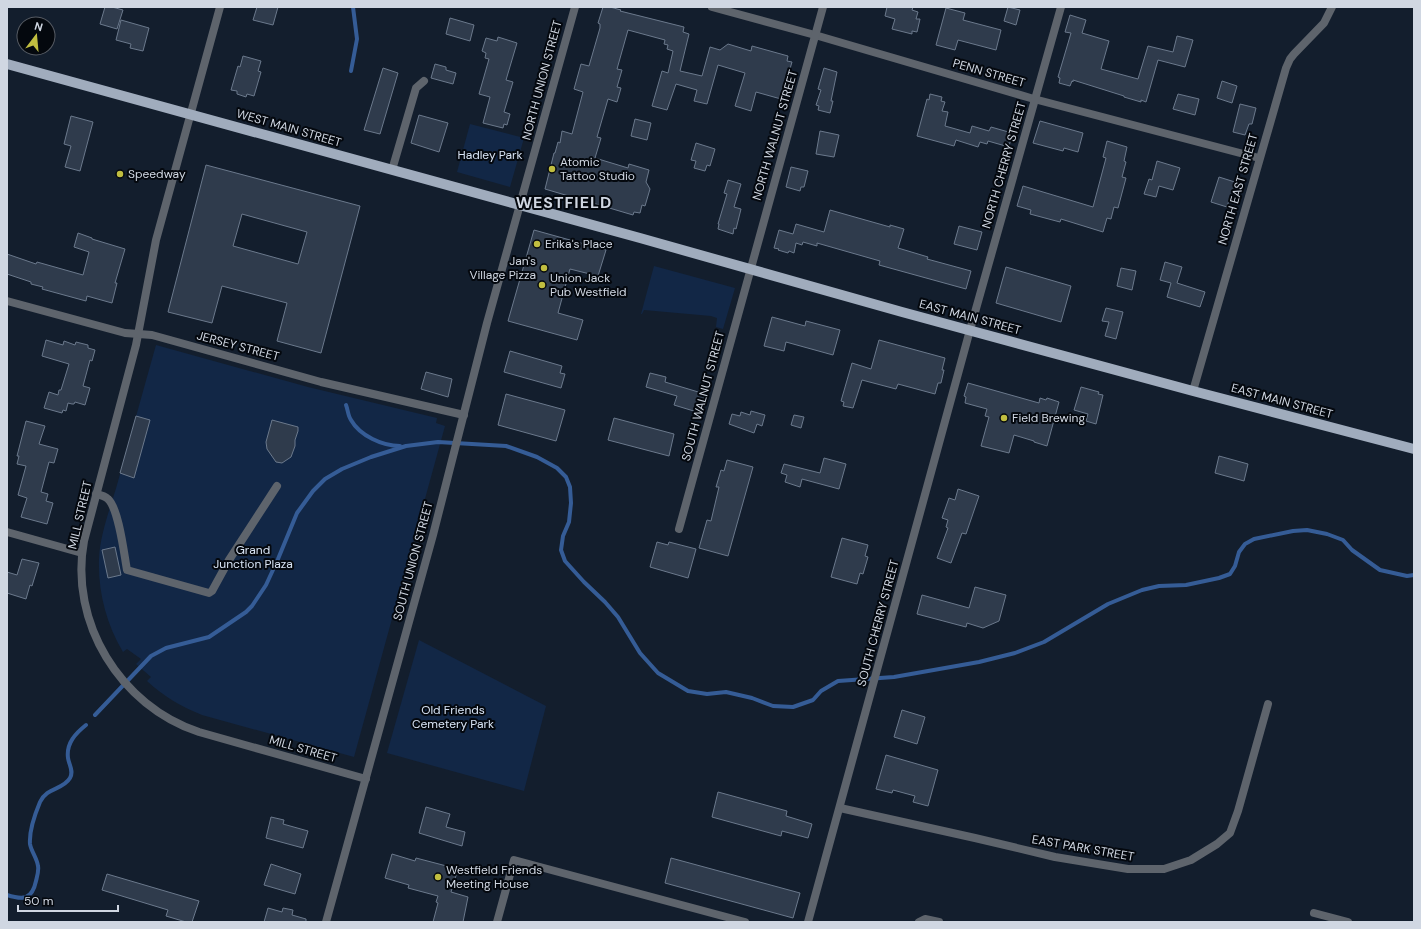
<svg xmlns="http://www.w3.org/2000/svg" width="1421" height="929" viewBox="0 0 1421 929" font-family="'DM Sans',sans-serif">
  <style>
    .green { fill: #122746 }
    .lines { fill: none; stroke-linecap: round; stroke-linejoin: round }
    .stream { stroke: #355c96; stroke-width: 4 }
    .building { fill: #2f3b4c; stroke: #6b798c; fill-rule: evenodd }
    .pedestrian { stroke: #5e646c; stroke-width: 8 }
    .minor { stroke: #5e646c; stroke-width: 8 }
    .tertiary { stroke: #5e646c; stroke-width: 8 }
    .primary { stroke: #a0acbd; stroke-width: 10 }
    .poi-dot { fill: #c1be40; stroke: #04080e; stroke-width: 1.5 }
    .labels { text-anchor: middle; stroke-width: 4; stroke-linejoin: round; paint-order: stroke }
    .street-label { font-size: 12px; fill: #d0d7e2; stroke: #04080e }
    .park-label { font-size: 12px; fill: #d8e4f5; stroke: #04080e }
    .poi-label { font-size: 12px; fill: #d0d7e2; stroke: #04080e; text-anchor: start }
    .district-label { font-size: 16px; font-weight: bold; letter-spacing: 1px; fill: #d0d7e2; stroke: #04080e }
  </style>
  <rect width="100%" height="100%" fill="#131e2d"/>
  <g class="green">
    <path d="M470 124 524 138 510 187 457 172Z"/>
    <path d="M654 266 735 288 723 329 716 327 717 318 711 316 644 310 642 314H641Z"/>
    <path d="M156 345 308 387 437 418 436 423 445 426 354 757 202 715C182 707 163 696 147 681L151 677 136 664 141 659 127 649 123 652C106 623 98 592 99 559 100 534 110 509 117 485 130 438 143 391 156 345Z"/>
    <path d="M419 640 546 706 524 791 387 753Z"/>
  </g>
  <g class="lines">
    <g class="stream">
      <path d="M351 71 357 39 353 7"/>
      <path d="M346 405C348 410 348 416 351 420 360 436 383 446 400 446"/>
      <path d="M95 715 151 656 166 648 209 637 246 612 252 606 266 585 278 559 297 513 313 491 325 479 342 469 371 457 406 446 438 442 506 446 537 457 557 468 566 477 570 487 571 503 569 522 563 536 561 550 565 561 584 582 605 602 618 617 640 653 658 673 688 691 707 694 726 692 752 698 773 706 793 707 813 700 821 691 838 681 894 677 979 662 1015 653 1044 642 1108 604 1142 590 1159 586 1186 585 1219 578 1230 574 1235 566 1239 552 1245 544 1254 539 1293 531 1307 530 1327 534 1343 540 1352 550 1380 570 1407 576 1414 575"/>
      <path d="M7 895C23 900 32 900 36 881 37 877 39 871 38 866 37 858 31 851 30 844 29 831 35 814 40 802 47 787 63 790 70 778 74 771 69 765 68 758 66 743 76 733 86 725"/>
    </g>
  </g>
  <g class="building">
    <path d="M105 7H112L123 10 117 29 100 24Z"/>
    <path d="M257 7H278L273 25 253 20Z"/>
    <path d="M603 7H610L621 10 620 11 684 27 683 32 689 34 680 71 702 76 710 47 720 50 728 44 751 51 752 46 788 56 787 61 792 62 781 99 756 92 751 111 735 106 745 73 718 65 707 104 694 101 697 90 676 84 667 110 652 106 662 71 668 73 673 51 667 49 668 45 664 44 665 40 628 30 617 69 622 70 617 87 621 88 617 102 608 99 597 137 601 138 595 158 628 168 629 164 649 170 646 182 650 189 645 206 642 205 640 213 634 212 633 215 545 189 554 153H555L558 142 560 143 562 131 572 134 583 92 574 89 581 64 589 66 600 28V24L598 23Z"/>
    <path d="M887 7H913L912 10 918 12 916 19H920L917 32 912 31V34L892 29 895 19 885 16Z"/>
    <path d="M1008 7 1020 10 1016 25 1004 21Z"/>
    <path d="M946 8 965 13 963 20 1001 30 996 50 958 40 955 50 936 45Z"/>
    <path d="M1070 15 1086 20 1082 33 1109 41 1101 69 1138 79 1148 46 1173 52 1177 36 1193 40 1185 67 1158 60 1146 102 1141 100V102L1124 97V96L1073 80V82L1072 81 1070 86 1059 83 1060 78 1058 77 1071 33 1065 32Z"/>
    <path d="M450 18 474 25 470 41 446 34Z"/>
    <path d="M121 20 149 28 143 51 130 48 131 44 116 40Z"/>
    <path d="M498 37 517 43 506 80 513 82 504 112 510 114 507 125 504 124 503 128 483 123 490 97 479 94 489 59 485 58 486 53 482 51 486 38 497 41Z"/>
    <path d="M243 56 261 61 258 71 261 72 254 96 247 94 246 97 237 94V91L231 90 238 66 240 67Z"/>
    <path d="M435 64 446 67V70L456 73 453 84 431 78Z"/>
    <path d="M383 68 398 73 380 134 364 130Z"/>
    <path d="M824 68 837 72 831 101H833L830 113 818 110 819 106 816 105 821 90 818 89Z"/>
    <path d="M1222 81 1237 86 1232 103 1217 98Z"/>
    <path d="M930 94 942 97 941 101 945 102 942 111 948 112 945 126 970 133 972 126 989 131 991 127 1012 133 1009 147 988 141 987 144 980 142 978 147 956 140 954 146 917 136 927 99 929 100Z"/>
    <path d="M1178 94 1199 99 1195 115 1173 109Z"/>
    <path d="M1240 104 1256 108 1252 124H1249L1245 135 1233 132Z"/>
    <path d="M419 115 448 123 439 152 411 143Z"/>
    <path d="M71 116 93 122 80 171 65 167 71 146 64 144Z"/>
    <path d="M635 119 651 123 647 140 631 136Z"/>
    <path d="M1040 121 1083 133 1078 152 1064 148 1063 151 1033 143Z"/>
    <path d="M820 131 839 135 834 157 816 154Z"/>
    <path d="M1107 141 1127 147 1124 161 1126 162 1122 177 1126 178 1118 208 1114 207 1111 219 1107 218 1103 232 1061 219 1060 222 1030 214 1031 210 1017 206 1023 186 1093 207 1106 158 1103 157Z"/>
    <path d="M696 143 715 149 710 166 707 165 705 171 694 168 696 161 691 160Z"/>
    <path d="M1157 161 1180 168 1173 190 1159 186 1156 197 1144 194 1149 179 1152 180Z"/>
    <path d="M206 165 360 206 321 353 277 341 287 303 222 286 212 323 168 312ZM242 214 307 232 298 264 233 246Z"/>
    <path d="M791 167 808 171 804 187H801L800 191 786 187Z"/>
    <path d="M1219 177 1238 183 1234 198 1230 197 1227 207 1211 202Z"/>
    <path d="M728 180 741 184 734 207 741 209 736 229 734 228 733 234 718 229 719 224H718L727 194 724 193Z"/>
    <path d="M830 210 890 227V225L904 229 898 248 928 257 927 259 971 271 966 289 879 265 880 261 817 243V246L803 242 802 245 796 243 794 253 789 251 788 253 778 250 779 249 774 248 779 230 793 234 796 224 824 232Z"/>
    <path d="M959 226 982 232 977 250 954 244Z"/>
    <path d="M534 230 606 250 598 276 570 269 558 313 583 320 577 340 508 321Z"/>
    <path d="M78 233 92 238V239L125 249 115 283H117L112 303 87 296 86 301 42 289 43 287 31 284V282L7 274V254L36 264 37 262 83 275 89 252 74 247Z"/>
    <path d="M1165 262 1182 267 1177 283 1205 292 1200 307 1167 297 1171 283 1160 280Z"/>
    <path d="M1006 267 1071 286 1061 322 996 303Z"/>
    <path d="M1121 268 1136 271 1132 290 1117 286Z"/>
    <path d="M1106 308 1123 312 1116 339 1105 336 1109 322 1102 321Z"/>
    <path d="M772 317 805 326 806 321 840 330 833 355 786 342 784 351 764 346Z"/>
    <path d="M46 340 63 345 64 341 75 345 76 342 88 345V348L95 350 92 361 90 360 83 386 90 388 85 405 75 402 74 404H72L68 403 66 411 63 410 62 413 44 408 49 392 58 395 59 390H61L69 364 42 356Z"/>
    <path d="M879 340 945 358 942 370H944L941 383H938L935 394 898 384 896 389 862 380 853 408 843 406 844 402 841 401 852 363 871 369Z"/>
    <path d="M510 351 562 366 560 373 565 374 561 388 504 372Z"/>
    <path d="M426 372 452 379 448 397 421 389Z"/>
    <path d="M650 373 666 377 665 382 705 394 703 403 700 402 697 412 674 405 677 396 646 387Z"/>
    <path d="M968 383 1039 403 1040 398 1046 400 1047 398 1059 402 1047 446 1034 442V441L1014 435 1009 453 981 446 989 417 985 416 987 409 965 403 966 397 964 396Z"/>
    <path d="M1081 387 1099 392 1098 394 1103 395 1096 424 1086 421 1088 414 1074 410Z"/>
    <path d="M506 394 565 410 556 441 498 425Z"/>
    <path d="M751 411 765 415 762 426 757 424 754 433 729 424 732 414 740 416 741 412 750 415Z"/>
    <path d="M794 415 804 417 801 428 791 425Z"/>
    <path d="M136 416 150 420 134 478 120 473Z"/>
    <path d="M614 418 674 434 669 456 608 440Z"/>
    <path d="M272 420 298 427V431L295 440V446L291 457 282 463 276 462 267 449 266 442Z"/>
    <path d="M26 421 45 426 39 444 58 449 54 463 49 462 41 492 48 494 46 501 53 503 47 524 21 517 27 498 18 495 26 466 17 464 19 456H17Z"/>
    <path d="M1219 456 1248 464 1244 481 1215 473Z"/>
    <path d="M824 458 846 464 839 489 802 479 800 487 785 482 787 475 781 473 784 464 820 473Z"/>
    <path d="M727 460 753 467 728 556 699 548 707 520 711 521 719 487H716L721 470 724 471Z"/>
    <path d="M958 489 979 496 966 534 962 533 951 563 937 558 948 528 946 527 948 520 942 518 949 498 955 500Z"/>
    <path d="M842 538 868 545 865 556 868 557 863 574 860 573 857 584 831 577Z"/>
    <path d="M657 542 668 545 669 542 696 549 688 578 650 567Z"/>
    <path d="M115 547 121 575 108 578 102 550Z"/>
    <path d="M22 559 39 563 32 586 30 585 26 599 7 593V572L17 575Z"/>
    <path d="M975 587 1006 595 999 621 983 628 967 623 966 627 917 614 922 595 969 608Z"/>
    <path d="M902 710 925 717 917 744 894 737Z"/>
    <path d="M886 755 938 770 928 806 913 802 915 796 893 790 892 793 876 789Z"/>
    <path d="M718 792 787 811 786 816 812 824 808 838 782 831 781 836 712 817Z"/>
    <path d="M426 807 450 814 446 827 465 832 462 846 419 833Z"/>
    <path d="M271 817 284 820 283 824 308 831 303 848 266 838Z"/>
    <path d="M392 854 415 861 416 858 458 869 451 892 468 897 463 922H433L438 903 436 902 438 896 408 888 409 885 385 878Z"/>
    <path d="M671 858 800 893 793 918 665 883Z"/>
    <path d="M271 864 301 874 295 894 264 885Z"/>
    <path d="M107 874 199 901 192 922H186L166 916 168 910 102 890Z"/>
    <path d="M268 908 282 912 283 908 293 910 292 915 306 919V922H264Z"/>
  </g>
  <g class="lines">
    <path class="pedestrian" d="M96 494C101 495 105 496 108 499 119 509 124 554 127 570L209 593 212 591 229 560 277 486"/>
    <g class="minor">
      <path d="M220 7 156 240 136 345 84 541C69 622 120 706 199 732L366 779"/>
      <path d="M712 7 815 35 1034 99 1259 158"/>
      <path d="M392 170 416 88 424 81"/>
      <path d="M7 301 125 333 152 335 321 382 464 415"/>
      <path d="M679 529 823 7"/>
      <path d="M7 532 82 553"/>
      <path d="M840 808 975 838 1055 857 1128 869H1164L1191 860 1217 844 1230 833 1238 811 1268 704"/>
      <path d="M1314 913 1348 922"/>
      <path d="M497 922 514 860 745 922"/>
      <path d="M808 922 970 330 1061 7"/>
      <path d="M919 922 925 919 939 922"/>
    </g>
    <g class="tertiary">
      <path d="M1193 391 1286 68 1290 59 1294 54 1324 23 1332 7"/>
      <path d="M326 922 433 535 487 323 575 7"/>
    </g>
    <path class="primary" d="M7 64 640 238 902 312 1193 391 1414 449"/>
  </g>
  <g class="poi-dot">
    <circle cx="552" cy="169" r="4"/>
    <circle cx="120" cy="174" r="4"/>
    <circle cx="537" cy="244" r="4"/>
    <circle cx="544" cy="268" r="4"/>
    <circle cx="542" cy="285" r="4"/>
    <circle cx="1004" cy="418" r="4"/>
    <circle cx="438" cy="877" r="4"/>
  </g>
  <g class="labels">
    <g class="street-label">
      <text transform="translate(989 73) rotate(16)" y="4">PENN STREET</text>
      <text transform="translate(542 80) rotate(-75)" y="4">NORTH UNION STREET</text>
      <text transform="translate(289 128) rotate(16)" y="4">WEST MAIN STREET</text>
      <text transform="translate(775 135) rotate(-74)" y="4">NORTH WALNUT STREET</text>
      <text transform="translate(1004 165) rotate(-74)" y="4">NORTH CHERRY STREET</text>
      <text transform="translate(1238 189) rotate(-74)" y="4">NORTH EAST STREET</text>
      <text transform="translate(970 317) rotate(15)" y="4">EAST MAIN STREET</text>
      <text transform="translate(238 346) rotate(15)" y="4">JERSEY STREET</text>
      <text transform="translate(703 396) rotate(-75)" y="4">SOUTH WALNUT STREET</text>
      <text transform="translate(1282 401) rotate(15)" y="4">EAST MAIN STREET</text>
      <text transform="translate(80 515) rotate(-77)" y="4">MILL STREET</text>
      <text transform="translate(413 561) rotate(-75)" y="4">SOUTH UNION STREET</text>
      <text transform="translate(878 623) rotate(-75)" y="4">SOUTH CHERRY STREET</text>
      <text transform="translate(303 749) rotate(16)" y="4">MILL STREET</text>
      <text transform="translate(1083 848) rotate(10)" y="4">EAST PARK STREET</text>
    </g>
    <g class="park-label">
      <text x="490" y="159">Hadley Park</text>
      <text x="253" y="554">Grand<tspan x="253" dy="14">Junction Plaza</tspan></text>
      <text x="453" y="714">Old Friends<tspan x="453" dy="14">Cemetery Park</tspan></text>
    </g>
    <g class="poi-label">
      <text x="560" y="166">Atomic<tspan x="560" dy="14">Tattoo Studio</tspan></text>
      <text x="128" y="178">Speedway</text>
      <text x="545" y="248">Erika's Place</text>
      <text x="536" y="265" text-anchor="end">Jan's<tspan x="536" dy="14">Village Pizza</tspan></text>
      <text x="550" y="282">Union Jack<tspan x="550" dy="14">Pub Westfield</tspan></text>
      <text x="1012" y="422">Field Brewing</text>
      <text x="446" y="874">Westfield Friends<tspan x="446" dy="14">Meeting House</tspan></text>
    </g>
    <g class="district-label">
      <text x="564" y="208">WESTFIELD</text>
    </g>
  </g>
  <rect width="1421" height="929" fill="none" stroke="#d0d7e2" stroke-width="16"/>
  <g transform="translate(36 36) rotate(16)"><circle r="19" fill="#04080e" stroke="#565b63"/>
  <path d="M0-3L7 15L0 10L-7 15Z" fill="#c1be40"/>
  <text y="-6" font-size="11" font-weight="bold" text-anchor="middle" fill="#d0d7e2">N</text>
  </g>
  <path d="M18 905v6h100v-6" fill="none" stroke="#d0d7e2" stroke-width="2"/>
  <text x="24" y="905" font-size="12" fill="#d0d7e2" stroke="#04080e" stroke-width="3" paint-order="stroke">50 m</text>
</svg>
